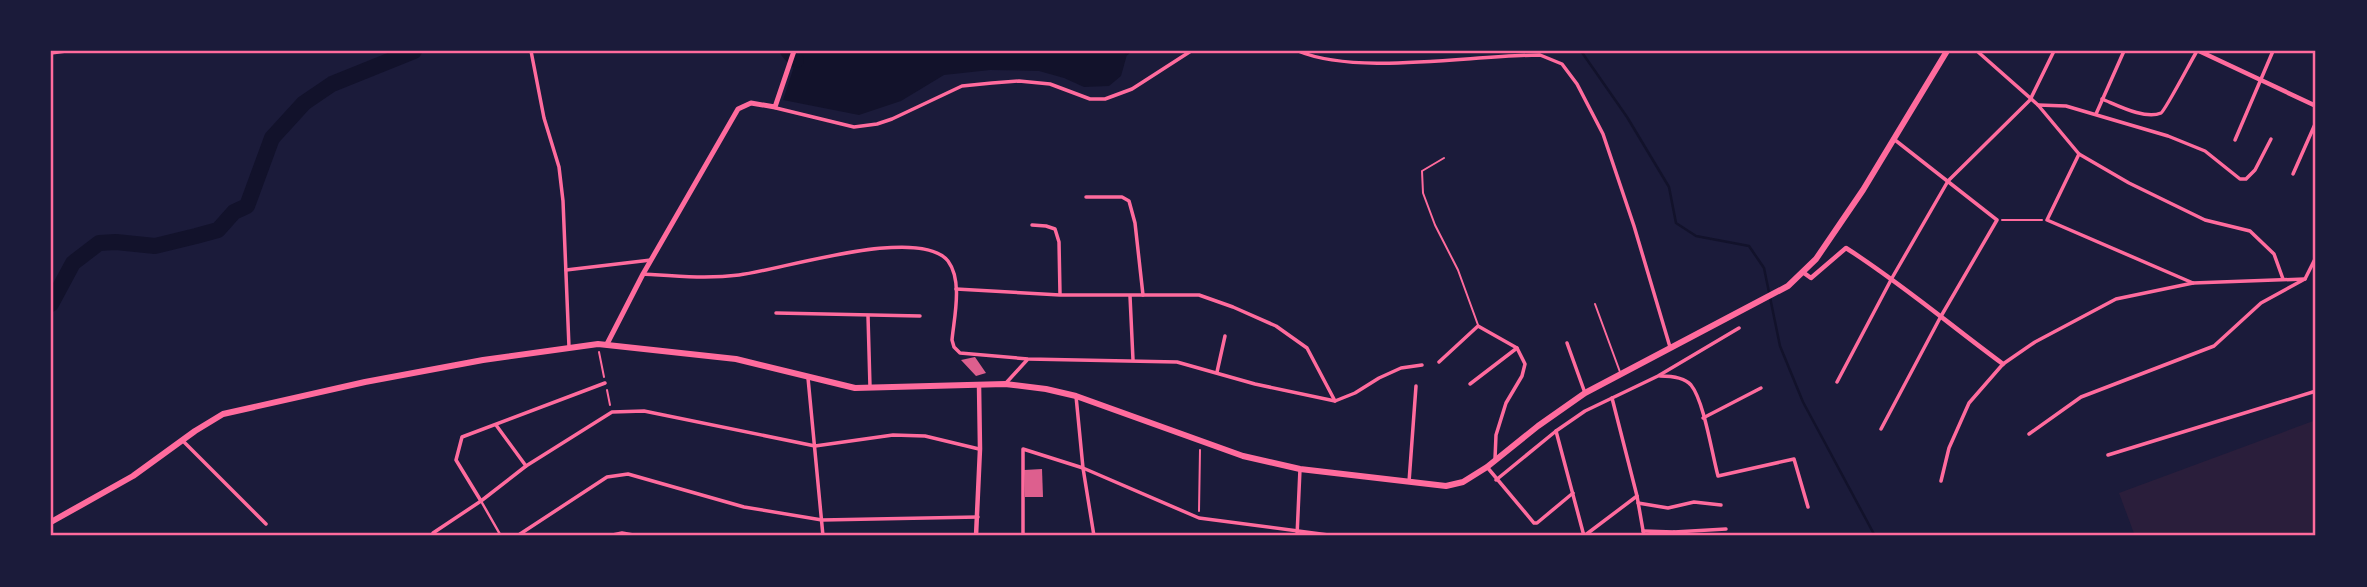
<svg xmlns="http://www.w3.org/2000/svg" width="2367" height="587" viewBox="0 0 2367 587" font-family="Roboto,sans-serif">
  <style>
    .green { fill: #2a1e3b }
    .water { fill: #12122b }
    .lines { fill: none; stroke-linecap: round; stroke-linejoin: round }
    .stream { stroke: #12122b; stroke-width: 2.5 }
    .river { stroke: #12122b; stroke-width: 16 }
    .building { fill: #dd5f8e }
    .path { stroke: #ff6b9d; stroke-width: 2 }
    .service { stroke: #ff6b9d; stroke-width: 2 }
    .pedestrian { stroke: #ff6b9d; stroke-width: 2.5 }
    .minor { stroke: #ff6b9d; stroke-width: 3.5 }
    .tertiary { stroke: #ff6b9d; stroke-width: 4.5 }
    .secondary { stroke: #ff6b9d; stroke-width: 5 }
    .primary { stroke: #ff6b9d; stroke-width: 6 }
    .neatline { fill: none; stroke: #ff6b9d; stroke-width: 2.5 }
  </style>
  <rect width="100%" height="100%" fill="#1b1b3a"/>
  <path class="green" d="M2316 420V536H2135L2119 493Z"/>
  <path class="water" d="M799 51H1128L1121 76 1109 86 1084 87 1064 78 1039 71 990 70 944 75 901 101 859 115 783 100Z"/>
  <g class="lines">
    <g class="stream">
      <path d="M1581 51 1627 117 1669 187 1676 223 1696 236 1749 246 1764 268 1780 346 1803 402 1875 536"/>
      <path d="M1127 54 1130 51"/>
    </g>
    <g class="river">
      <path d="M788 51 796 60"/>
      <path d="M51 304 73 263 99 243 116 242 155 246 196 236 218 230 234 212 247 206 272 138 304 103 332 84 414 51"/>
    </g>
  </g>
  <g class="building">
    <path d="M975 357 986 373 976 376 961 360Z"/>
    <path d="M1042 469 1043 497H1025L1024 470Z"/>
  </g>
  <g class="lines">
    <g class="path">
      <path d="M2002 220H2042"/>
      <path d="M599 352 604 377"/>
      <path d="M607 390 610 405"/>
      <path d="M1199 511 1200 450"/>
    </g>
    <g class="service">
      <path d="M1444 158 1422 171 1423 193 1435 225 1458 270 1478 325"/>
      <path d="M1595 304 1620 372"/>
    </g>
    <path class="pedestrian" d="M481 501 501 536"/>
    <g class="minor">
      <path d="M531 51 544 118 559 167 563 201 569 347"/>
      <path d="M1298 51C1358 76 1472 55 1540 55L1562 64 1577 84 1603 134 1634 226 1670 347"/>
      <path d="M1977 51 2038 105 2079 154 2129 183 2205 220 2250 231 2274 254 2283 279"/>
      <path d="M51 53 66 51"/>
      <path d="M2102 99C2117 105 2145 120 2161 113 2165 111 2192 59 2197 51"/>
      <path d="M2038 105 2066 106 2168 136 2205 151 2240 179H2246L2255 170 2271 139"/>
      <path d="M776 108 854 127 877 124 892 119 962 86 992 83 1019 81 1050 84 1090 99H1105L1132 89 1191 51"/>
      <path d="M2096 114 2124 51"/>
      <path d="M2235 140 2273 51"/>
      <path d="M2079 154 2047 220 2193 283 2305 279"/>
      <path d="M2293 174 2316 122"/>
      <path d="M1086 197H1122L1129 201 1135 223 1143 295"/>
      <path d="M1032 225 1046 226 1055 229 1059 242 1060 294"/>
      <path d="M566 270 651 260"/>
      <path d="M643 274C675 276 707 279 739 275 781 270 919 225 948 261 963 281 954 318 952 340L954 347 960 353 1028 359 1177 362 1255 384 1335 401 1355 393 1379 378 1401 368 1422 365"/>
      <path d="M2305 279 2316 257"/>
      <path d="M956 289 1060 295H1199L1233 307 1276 326 1307 348 1335 401"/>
      <path d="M1130 296 1133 360"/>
      <path d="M776 313 920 316"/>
      <path d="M868 316 870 387"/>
      <path d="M1567 343 1585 393"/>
      <path d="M1439 362 1478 326 1517 348 1525 364 1522 376 1506 403 1496 435 1495 459"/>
      <path d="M1217 372 1225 336"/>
      <path d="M1660 376C1670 376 1684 377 1691 385 1704 401 1712 454 1718 476L1794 459 1808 507"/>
      <path d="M808 378 823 536"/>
      <path d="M1837 382 1892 278 1948 181 2030 100 2054 51"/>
      <path d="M1006 383 1027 360"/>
      <path d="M1470 384 1517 348"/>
      <path d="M1076 396 1083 468 1094 536"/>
      <path d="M1612 398 1637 496 1644 536"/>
      <path d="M1703 418 1761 388"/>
      <path d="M496 425 526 466"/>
      <path d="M1881 429 1940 318 1997 220 1895 140"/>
      <path d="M1556 431 1584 536"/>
      <path d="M2029 434 2081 397 2214 346 2261 303 2303 280"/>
      <path d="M182 440 266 524"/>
      <path d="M2108 455 2316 391"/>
      <path d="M1487 467 1534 523H1537L1573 493"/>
      <path d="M1496 480 1556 431 1585 411 1658 376 1739 328"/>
      <path d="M1941 481 1949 448 1969 403 2003 364 2035 342 2116 299 2193 283"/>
      <path d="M1409 482 1416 386"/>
      <path d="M481 501 456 460 462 437 605 383"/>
      <path d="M1638 503 1668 508 1694 502 1721 505"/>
      <path d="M1643 531 1674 532"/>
      <path d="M433 533 481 501 526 466 612 412 644 411 815 446 893 435 925 436 979 449"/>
      <path d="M517 536 607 477 628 474 744 507 822 520 978 517"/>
      <path d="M608 536 622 533 639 536"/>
      <path d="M1023 536V449L1083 468 1199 518 1336 536"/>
      <path d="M1297 536 1300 469"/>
      <path d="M1584 536 1637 496"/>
      <path d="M1670 536 1674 532 1726 529"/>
    </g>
    <g class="tertiary">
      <path d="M2199 51 2316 106"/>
      <path d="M1804 273 1811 278 1846 248C1901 283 1950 325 2003 364"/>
      <path d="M976 536 980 449 979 385"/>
    </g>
    <path class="secondary" d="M607 344 643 274 738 109 751 103 775 107 794 51"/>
    <path class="primary" d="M51 522 133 476 195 431 223 414 365 382 483 360 598 344 736 359 855 388 1005 384 1046 389 1076 396 1243 456 1300 469 1446 486 1463 482 1487 467 1538 426 1585 393 1788 286 1816 259 1863 190 1947 51"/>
  </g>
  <rect width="2367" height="587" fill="none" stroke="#1b1b3a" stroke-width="105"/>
  <rect x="52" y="52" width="2262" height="482" class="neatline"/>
</svg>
